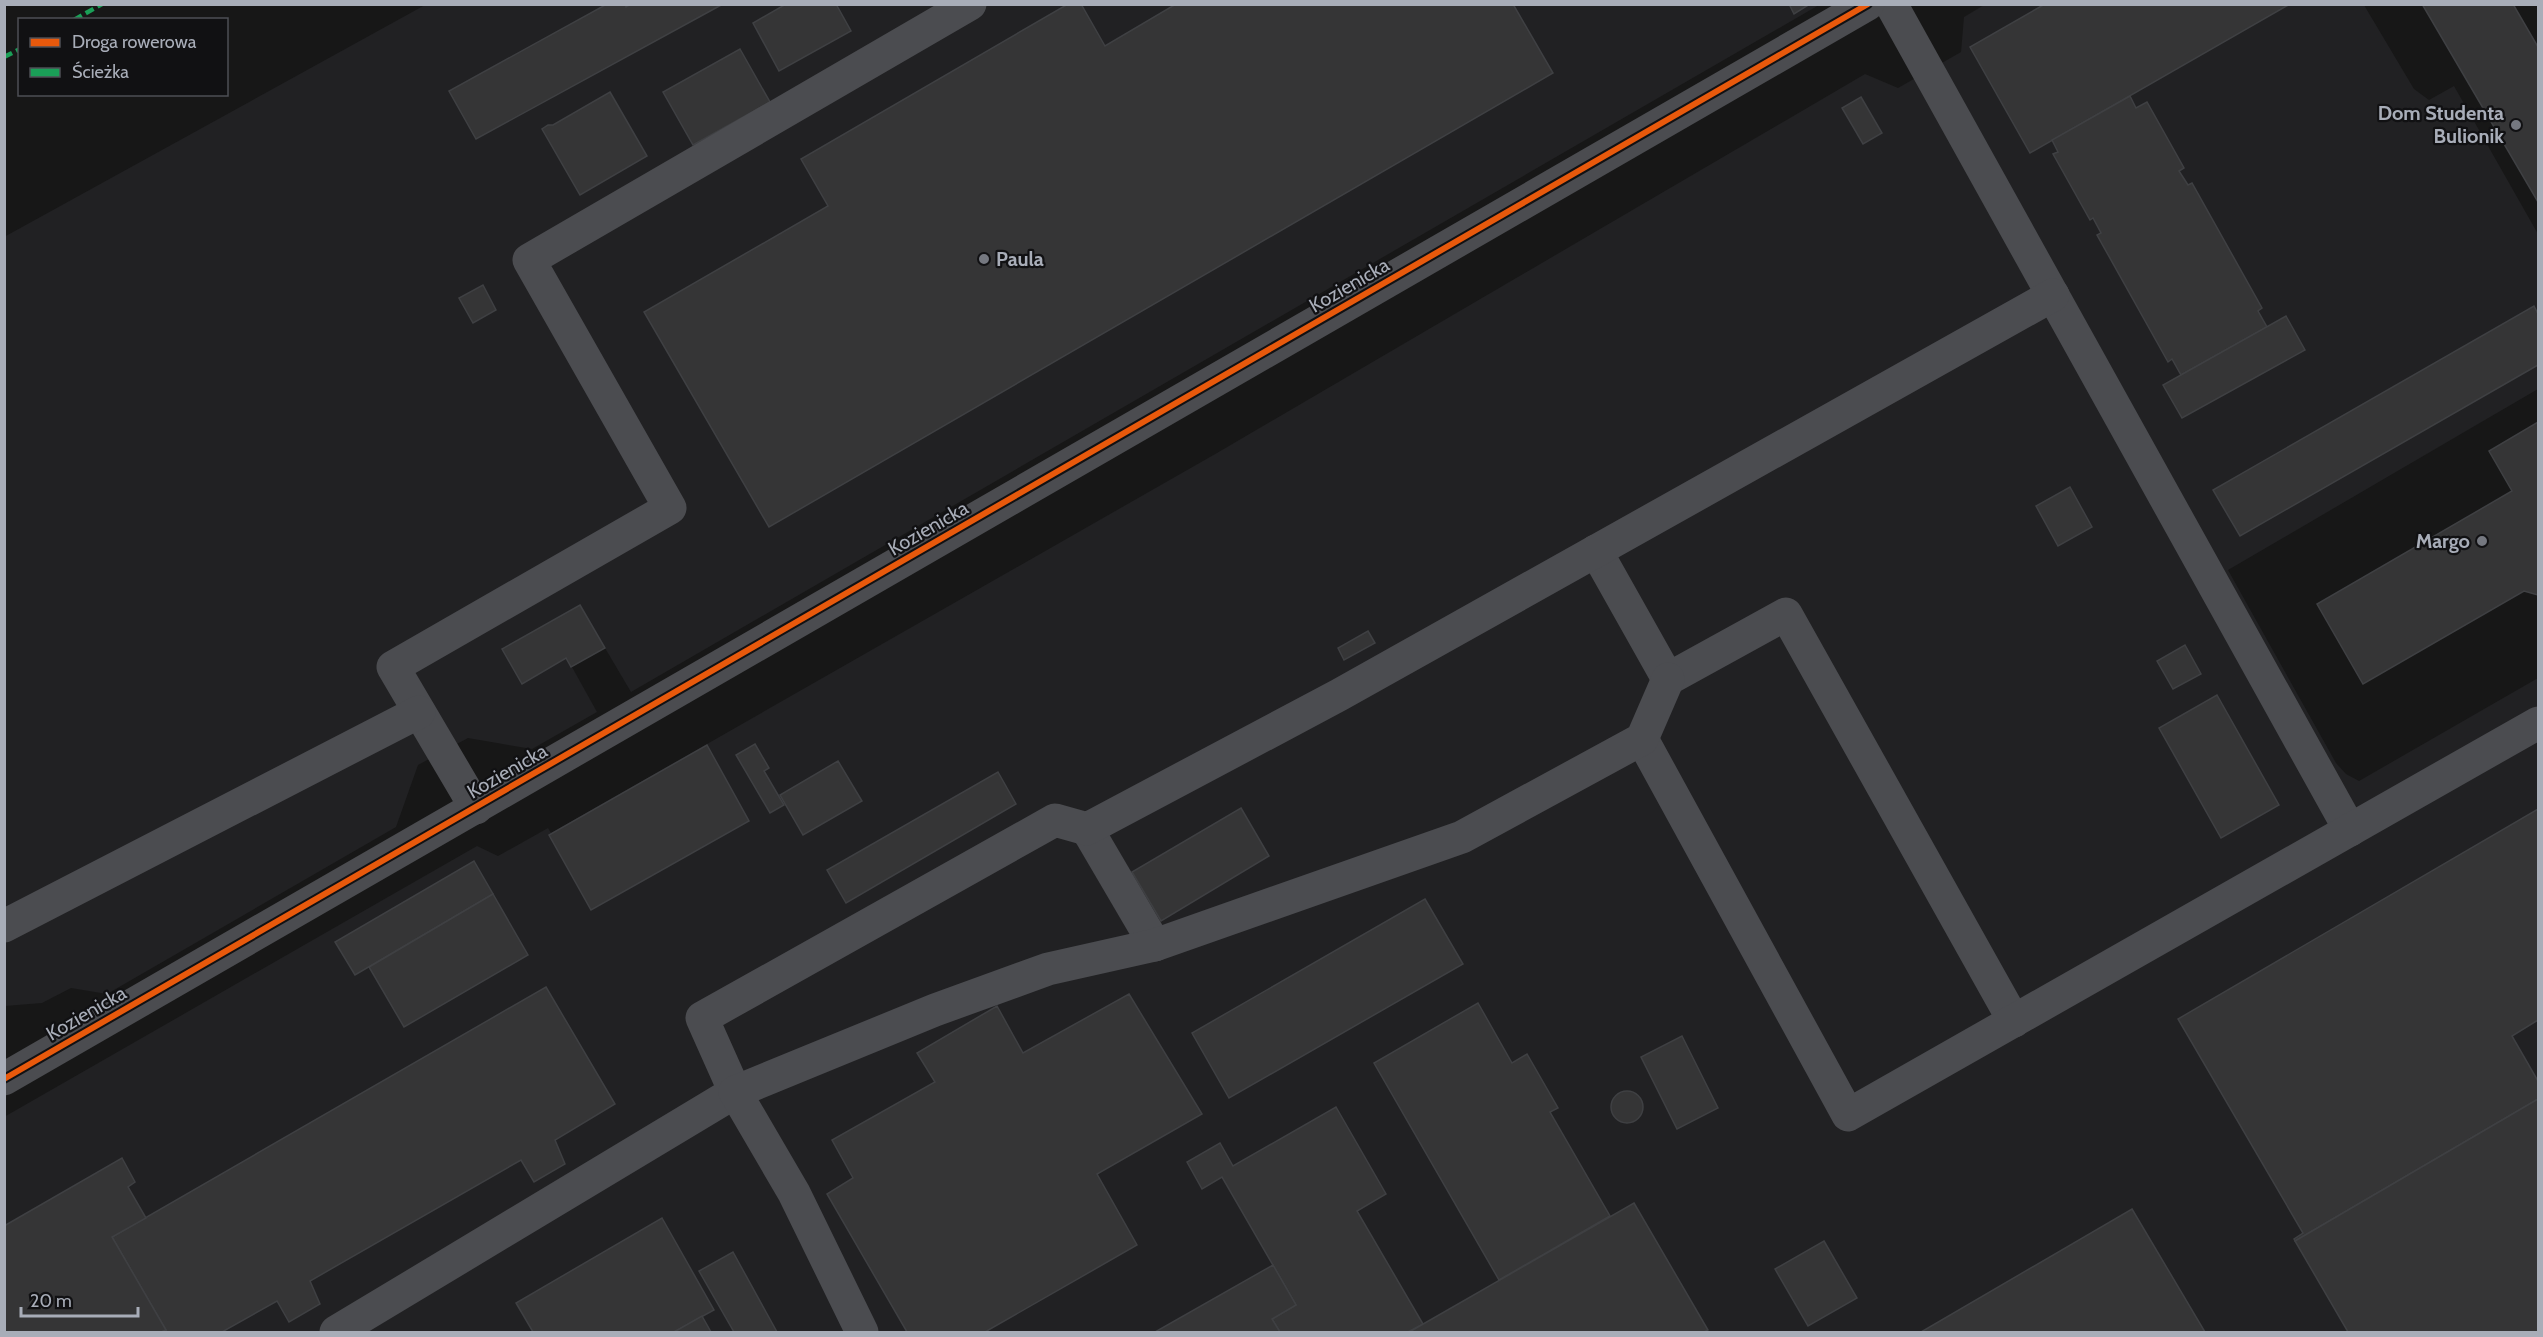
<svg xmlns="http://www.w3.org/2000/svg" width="2543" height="1337" viewBox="0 0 2543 1337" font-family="Cabin,sans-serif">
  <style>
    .built { fill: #212123 }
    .building { fill: #353536; stroke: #3f4043; stroke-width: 1.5 }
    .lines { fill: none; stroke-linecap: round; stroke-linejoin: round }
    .minor { stroke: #4b4c50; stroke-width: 33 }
    .quiet { stroke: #1a9f57; stroke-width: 4.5; stroke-dasharray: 9 4.5; stroke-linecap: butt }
    .cycleway-casing { stroke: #111113; stroke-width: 10 }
    .cycleway { stroke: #e8590c; stroke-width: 6 }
    .poi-dot { fill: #757880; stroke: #111113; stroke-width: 2 }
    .labels { text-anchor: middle; stroke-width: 4.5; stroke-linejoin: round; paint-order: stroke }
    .poi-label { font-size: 20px; font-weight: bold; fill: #a8adb8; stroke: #111113; text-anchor: end }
    .street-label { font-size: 20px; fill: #a8adb8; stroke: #111113 }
  </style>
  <rect width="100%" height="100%" fill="#171717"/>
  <g class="built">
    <path d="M425 5H1819L631 692 605 648 572 667 597 712 532 749 468 738 418 765 396 827 107 994 71 988 42 1003 5 1006 4 237Z"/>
    <path d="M1984 5H2364L2414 89 2429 100 2454 86 2538 234V389L2228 570 2336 763 2346 774 2359 781 2538 678V1332H5L4 1117 477 846 498 856 548 828 551 833 1217 453 1865 74 1898 88 1961 52 1964 17Z"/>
  </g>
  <g class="building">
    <path d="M607 4H625L626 7 631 4H723L476 139 449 91Z"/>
    <path d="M786 4H836L851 31 779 71 753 23Z"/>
    <path d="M1068 4H1081L1105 46 1176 4H1513L1553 73 769 527 644 312 828 206 801 159Z"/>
    <path d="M1789 4H1810L1794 14Z"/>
    <path d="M2045 4H2290L2030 153 1970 47Z"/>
    <path d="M2422 4H2513L2538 47V202Z"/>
    <path d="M740 49 770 102 693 145 663 92Z"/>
    <path d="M610 92 647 156 580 195 542 129 548 125H553Z"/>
    <path d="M2130 96 2136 108 2147 102 2184 168 2179 171 2188 185 2192 183 2262 308 2258 311 2267 327 2181 375 2172 359 2168 362 2097 235 2101 233 2093 218 2090 220 2053 154 2058 152 2052 140Z"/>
    <path d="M1861 97 1882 133 1863 144 1842 108Z"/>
    <path d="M483 285 496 310 473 323 459 298Z"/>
    <path d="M2534 306 2538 314V365L2240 536 2213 490Z"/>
    <path d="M2286 316 2305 350 2182 418 2163 385Z"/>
    <path d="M2538 422V595L2524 591 2363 684 2317 604 2512 491 2489 451Z"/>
    <path d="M2070 487 2092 527 2058 546 2036 506Z"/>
    <path d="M580 605 605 648 571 667 566 658 522 684 502 649Z"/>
    <path d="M1368 631 1375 643 1344 660 1338 648Z"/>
    <path d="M2185 645 2201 674 2173 689 2157 661Z"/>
    <path d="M2217 695 2279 805 2221 838 2159 728Z"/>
    <path d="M755 744 769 768 764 771 784 805 770 813 736 755Z"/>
    <path d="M707 745 749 821 591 910 549 835Z"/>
    <path d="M838 761 862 801 803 835 780 795Z"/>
    <path d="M998 772 1016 804 846 903 827 870Z"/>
    <path d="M1241 808 1269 856 1161 921 1132 872Z"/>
    <path d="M2538 809V1020L2512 1036 2538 1081V1099L2295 1241 2294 1239 2303 1233 2178 1019Z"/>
    <path d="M474 861 493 894 355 975 335 942Z"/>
    <path d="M493 894 528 955 404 1027 369 967Z"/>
    <path d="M1425 899 1463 964 1229 1098 1192 1033Z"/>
    <path d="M546 987 615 1104 555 1140 565 1164 534 1182 521 1160 310 1281 320 1304 289 1322 277 1301 222 1332H167L112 1237Z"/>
    <path d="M1129 994 1202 1114 1097 1174 1137 1245 985 1332H907L827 1194 853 1178 832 1140 935 1082 917 1053 997 1006 1023 1053Z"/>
    <path d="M1478 1003 1512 1063 1527 1054 1558 1108 1550 1112 1610 1216 1499 1280 1374 1063Z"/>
    <path d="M1682 1036 1718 1108 1677 1129 1641 1057Z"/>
    <circle cx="1627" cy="1107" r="16"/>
    <path d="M2538 1099V1332H2348L2295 1241Z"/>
    <path d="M1336 1107 1386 1194 1357 1211 1423 1324 1408 1332H1280L1272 1319 1296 1305 1222 1177 1202 1189 1187 1162 1220 1143 1233 1166Z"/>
    <path d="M122 1158 135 1182 128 1187 146 1218 112 1237 166 1330 161 1332H4V1226Z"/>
    <path d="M1634 1203 1708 1330 1704 1332H1412L1411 1331Z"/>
    <path d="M2132 1209 2205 1332H1921Z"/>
    <path d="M662 1218 714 1310 674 1332H533L516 1303Z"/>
    <path d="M1824 1241 1857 1298 1808 1326 1775 1269Z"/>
    <path d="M733 1252 777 1332H734L699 1271Z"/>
    <path d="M1273 1265 1296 1305 1272 1319 1280 1332H1155Z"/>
    <path d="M702 1316 711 1332H674Z"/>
  </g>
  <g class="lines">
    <g class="minor">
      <path d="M1891 4 2350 830"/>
      <path d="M1596 551 1668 679 1786 614 2014 1021"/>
      <path d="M1642 739 1848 1115 2538 723"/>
      <path d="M476 808 393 667 670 508 529 260 970 4"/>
      <path d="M1087 829 1155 945"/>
      <path d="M4 926 419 712"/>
      <path d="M4 1079 1868 4"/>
      <path d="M336 1332 735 1092 702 1018 1055 820 1087 829 1339 695 2053 295"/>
      <path d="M862 1332 794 1193 735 1092 935 1010 1048 969 1155 945 1462 837 1642 739 1668 679"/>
    </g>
    <g class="quiet">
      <path d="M74 20 102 4"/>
      <path d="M4 57 20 49"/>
    </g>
    <defs>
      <path id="cycleway" d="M4 1079 1868 4"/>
    </defs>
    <use href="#cycleway" class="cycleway-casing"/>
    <use href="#cycleway" class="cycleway"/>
  </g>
  <g class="poi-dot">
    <circle cx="2516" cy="125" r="6"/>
    <circle cx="984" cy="259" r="6"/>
    <circle cx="2482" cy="541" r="6"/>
  </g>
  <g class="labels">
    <g class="poi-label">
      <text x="2504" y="120">Dom Studenta<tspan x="2504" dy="23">Bulionik</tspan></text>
      <text x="996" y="266" text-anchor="start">Paula</text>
      <text x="2470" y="548">Margo</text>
    </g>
    <g class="street-label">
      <text transform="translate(1349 285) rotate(-30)" y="7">Kozienicka</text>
      <text transform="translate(928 528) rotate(-30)" y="7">Kozienicka</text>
      <text transform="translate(507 771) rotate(-30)" y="7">Kozienicka</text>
      <text transform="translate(86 1013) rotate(-30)" y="7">Kozienicka</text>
    </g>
  </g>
  <rect width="2543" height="1337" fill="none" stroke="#a8adb8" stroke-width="12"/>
  <rect x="18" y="18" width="210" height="78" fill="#111113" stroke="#4d4f55" stroke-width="1.5"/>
  <rect x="30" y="38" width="30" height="9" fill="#e8590c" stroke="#4d4f55" stroke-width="1.5"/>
  <text x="72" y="48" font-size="18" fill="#a8adb8">Droga rowerowa</text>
  <rect x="30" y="68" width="30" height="9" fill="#1a9f57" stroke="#4d4f55" stroke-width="1.5"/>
  <text x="72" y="78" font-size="18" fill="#a8adb8">Ścieżka</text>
  <path d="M21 1307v9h117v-9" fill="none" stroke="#a8adb8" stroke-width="3"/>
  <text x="30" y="1307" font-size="18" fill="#a8adb8" stroke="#111113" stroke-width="4.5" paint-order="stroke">20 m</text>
</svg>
